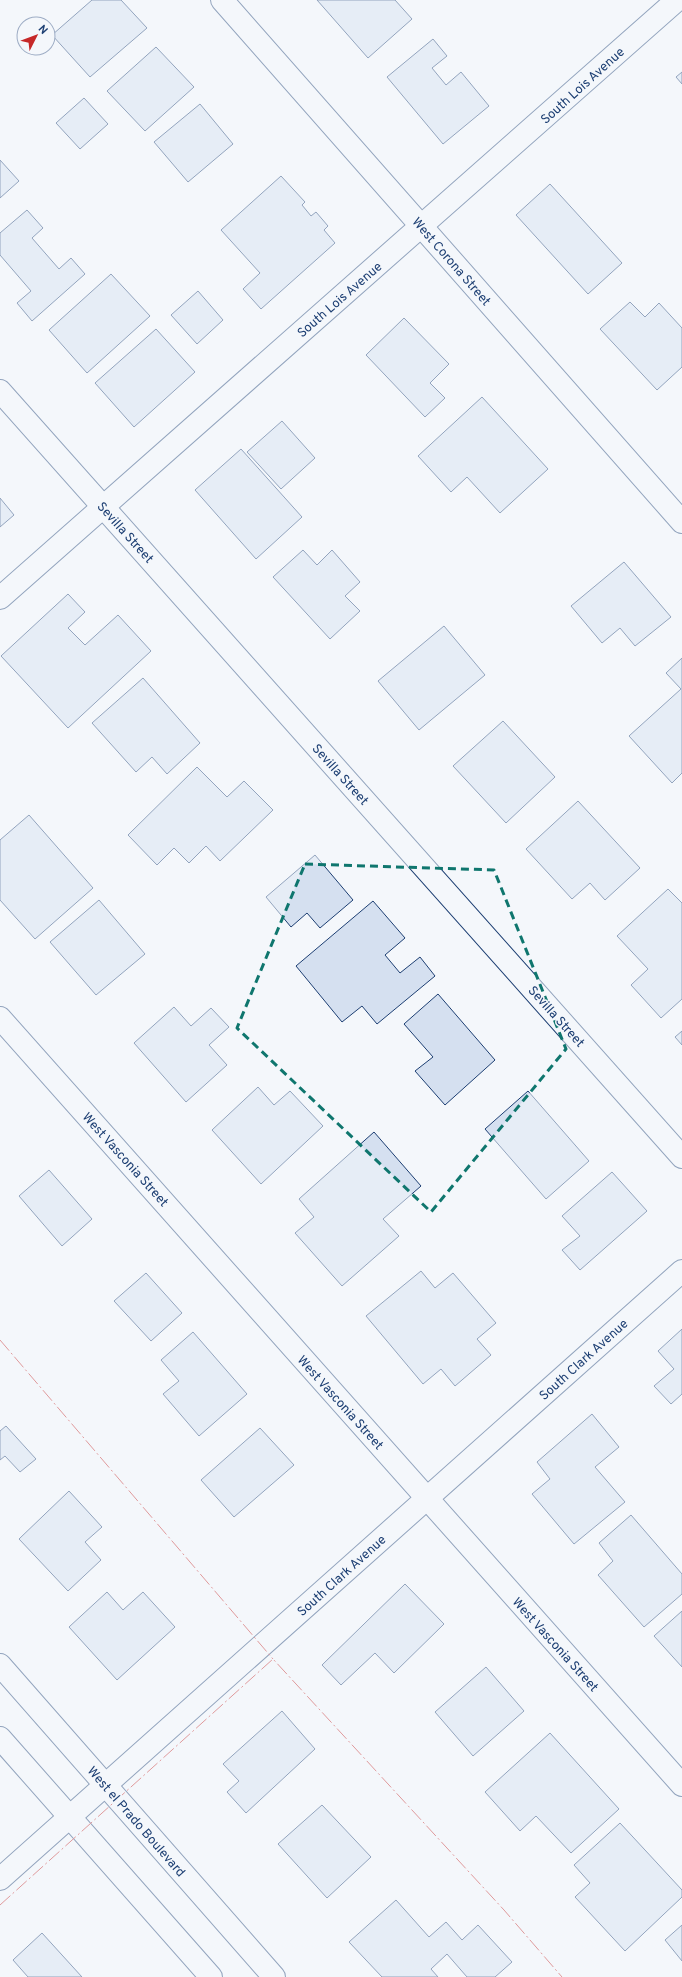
<svg xmlns="http://www.w3.org/2000/svg" width="682" height="1977" viewBox="0 0 682 1977" font-family="Overpass,sans-serif">
  <style>
    .building { fill: #d5e0f0; stroke: #1d3f73 }
    .lines { fill: none; stroke-linecap: round; stroke-linejoin: round }
    .street-casing { stroke: #1d3f73; stroke-width: 24 }
    .secondary-casing { stroke: #1d3f73; stroke-width: 24 }
    .street { stroke: #f4f7fb; stroke-width: 22 }
    .secondary { stroke: #f4f7fb; stroke-width: 22 }
    .power { stroke: #c62828; stroke-width: 1; stroke-dasharray: 14 3 2 3; stroke-linecap: butt }
    .marked { fill: none; stroke: #0f766e; stroke-width: 3; stroke-dasharray: 8 5; stroke-linejoin: round }
    .labels { text-anchor: middle; stroke-width: 3; stroke-linejoin: round; paint-order: stroke }
    .street-label { font-size: 13px; fill: #1d3f73; stroke: #f4f7fb }
  </style>
  <rect width="100%" height="100%" fill="#f4f7fb"/>
  <g class="building">
    <path d="M92 0H121L147 28 90 77 52 35Z"/>
    <path d="M317 0H395L412 19 368 58Z"/>
    <path d="M433 39 447 56 432 68 446 85 461 72 489 106 443 144 387 77Z"/>
    <path d="M156 47 194 87 145 131 107 91Z"/>
    <path d="M682 72V84L676 77Z"/>
    <path d="M84 98 108 124 80 149 56 123Z"/>
    <path d="M200 104 233 144 188 182 154 142Z"/>
    <path d="M0 160 19 181 0 198Z"/>
    <path d="M281 176 305 202 302 205 311 216 316 212 328 226 324 230 335 243 261 309 243 289 260 273 221 230Z"/>
    <path d="M550 184 622 263 588 294 516 215Z"/>
    <path d="M27 210 43 228 32 238 59 269 71 258 85 274 32 321 17 303 31 291 0 255V233Z"/>
    <path d="M111 274 150 316 87 373 49 330Z"/>
    <path d="M198 291 223 320 197 344 171 315Z"/>
    <path d="M630 302 645 317 659 303 682 328V367L657 390 600 329Z"/>
    <path d="M404 318 449 364 430 383 445 398 425 417 366 355Z"/>
    <path d="M156 329 195 372 134 427 95 383Z"/>
    <path d="M482 397 548 469 500 513 467 477 451 492 418 456Z"/>
    <path d="M282 421 315 458 281 489 247 452Z"/>
    <path d="M241 449 302 517 256 559 195 490Z"/>
    <path d="M0 498 14 515 0 527Z"/>
    <path d="M303 550 317 565 332 550 360 582 345 596 360 611 330 639 273 577Z"/>
    <path d="M624 562 671 617 635 646 620 628 602 643 571 606Z"/>
    <path d="M68 594 85 612 68 628 85 645 118 615 151 651 68 728 1 656Z"/>
    <path d="M444 626 485 675 419 730 378 681Z"/>
    <path d="M682 658V773L672 783 629 736 681 689 666 673Z"/>
    <path d="M143 678 200 743 167 774 152 757 136 772 92 723Z"/>
    <path d="M503 721 555 777 506 823 453 766Z"/>
    <path d="M197 767 227 797 244 781 273 810 220 861 206 846 189 863 174 848 157 865 128 835Z"/>
    <path d="M578 801 640 868 605 900 590 883 572 899 526 849Z"/>
    <path d="M29 815 93 888 35 939 0 900V840Z"/>
    <path d="M315 855 353 900 320 928 307 913 291 927 266 897Z"/>
    <path d="M668 889 682 903V999L661 1018 631 985 648 969 617 936Z"/>
    <path d="M99 900 145 954 96 995 50 942Z"/>
    <path d="M373 901 405 938 385 955 400 973 420 957 435 976 377 1024 362 1006 342 1022 296 966Z"/>
    <path d="M438 994 495 1060 445 1105 415 1071 433 1057 404 1024Z"/>
    <path d="M174 1007 191 1026 211 1008 229 1027 209 1045 227 1065 186 1102 134 1043Z"/>
    <path d="M682 1031V1045L675 1037Z"/>
    <path d="M258 1087 274 1105 290 1091 323 1126 261 1184 212 1130Z"/>
    <path d="M528 1091 589 1161 546 1199 485 1129Z"/>
    <path d="M374 1132 421 1186 383 1219 399 1236 342 1286 295 1233 314 1217 299 1199Z"/>
    <path d="M49 1170 92 1219 62 1246 19 1196Z"/>
    <path d="M612 1172 647 1211 580 1270 562 1250 580 1236 562 1216Z"/>
    <path d="M421 1271 435 1288 453 1273 496 1323 477 1339 491 1355 455 1386 441 1369 423 1384 366 1316Z"/>
    <path d="M146 1273 182 1313 151 1341 114 1301Z"/>
    <path d="M682 1329V1394L671 1404 654 1386 674 1369 658 1351Z"/>
    <path d="M193 1332 247 1394 199 1436 163 1394 179 1381 161 1360Z"/>
    <path d="M592 1414 619 1447 595 1467 625 1502 574 1544 532 1494 550 1479 537 1462Z"/>
    <path d="M6 1426 36 1459 20 1472 5 1456 0 1460V1431Z"/>
    <path d="M260 1428 294 1465 234 1517 201 1480Z"/>
    <path d="M69 1491 102 1527 85 1542 101 1560 68 1591 19 1539Z"/>
    <path d="M631 1515 682 1574V1594L644 1627 598 1575 613 1561 599 1543Z"/>
    <path d="M405 1584 444 1624 394 1673 375 1653 341 1685 322 1665Z"/>
    <path d="M107 1592 123 1610 143 1592 175 1627 117 1680 69 1627Z"/>
    <path d="M682 1611V1667L654 1636Z"/>
    <path d="M486 1667 524 1711 473 1756 435 1712Z"/>
    <path d="M282 1711 315 1749 246 1813 227 1792 239 1781 223 1764Z"/>
    <path d="M550 1733 619 1809 571 1853 536 1816 520 1831 485 1792Z"/>
    <path d="M322 1805 371 1857 327 1898 278 1844Z"/>
    <path d="M620 1823 682 1890V1897L625 1951 575 1897 590 1883 574 1865Z"/>
    <path d="M396 1900 429 1937 446 1922 462 1940 478 1925 512 1962 495 1977H467L447 1954 431 1969 438 1977H382L349 1942Z"/>
    <path d="M682 1925V1961L665 1940Z"/>
    <path d="M42 1933 82 1977H28L13 1960Z"/>
  </g>
  <g class="lines">
    <defs>
      <g id="street">
        <path d="M222 0 682 522"/>
        <path d="M0 391 682 1157"/>
        <path d="M0 598 677 0"/>
        <path d="M0 1018 682 1785"/>
        <path d="M0 1879 682 1271"/>
      </g>
      <g id="secondary">
        <path d="M0 1665 274 1977"/>
        <path d="M0 1738 211 1977"/>
      </g>
    </defs>
    <use href="#street" class="street-casing"/>
    <use href="#secondary" class="secondary-casing"/>
    <use href="#street" class="street"/>
    <use href="#secondary" class="secondary"/>
    <g class="power">
      <path d="M0 1340 273 1659"/>
      <path d="M0 1905 273 1659 504 1910 562 1977"/>
    </g>
  </g>
  <path d="M0 0H682V1977H0ZM305 864 494 870 566 1049 431 1212 237 1028Z" fill="#f4f7fb" fill-opacity=".55" fill-rule="evenodd"/>
  <path class="marked" d="M305 864 494 870 566 1049 431 1212 237 1028Z"/>
  <g class="labels">
    <g class="street-label">
      <text transform="translate(582 85) rotate(-42)" y="5">South Lois Avenue</text>
      <text transform="translate(452 261) rotate(49)" y="5">West Corona Street</text>
      <text transform="translate(339 299) rotate(-41)" y="5">South Lois Avenue</text>
      <text transform="translate(126 532) rotate(48)" y="5">Sevilla Street</text>
      <text transform="translate(341 774) rotate(48)" y="5">Sevilla Street</text>
      <text transform="translate(557 1016) rotate(48)" y="5">Sevilla Street</text>
      <text transform="translate(126 1159) rotate(48)" y="5">West Vasconia Street</text>
      <text transform="translate(583 1359) rotate(-42)" y="5">South Clark Avenue</text>
      <text transform="translate(341 1402) rotate(48)" y="5">West Vasconia Street</text>
      <text transform="translate(341 1575) rotate(-42)" y="5">South Clark Avenue</text>
      <text transform="translate(556 1644) rotate(48)" y="5">West Vasconia Street</text>
      <text transform="translate(137 1821) rotate(49)" y="5">West el Prado Boulevard</text>
    </g>
  </g>
  <g transform="translate(36 36) rotate(48)"><circle r="19" fill="#f4f7fb" stroke="#9eadc5"/>
  <path d="M0-3L7 15L0 10L-7 15Z" fill="#c62828"/>
  <text y="-6" font-size="11" font-weight="bold" text-anchor="middle" fill="#1d3f73">N</text>
  </g>
</svg>
